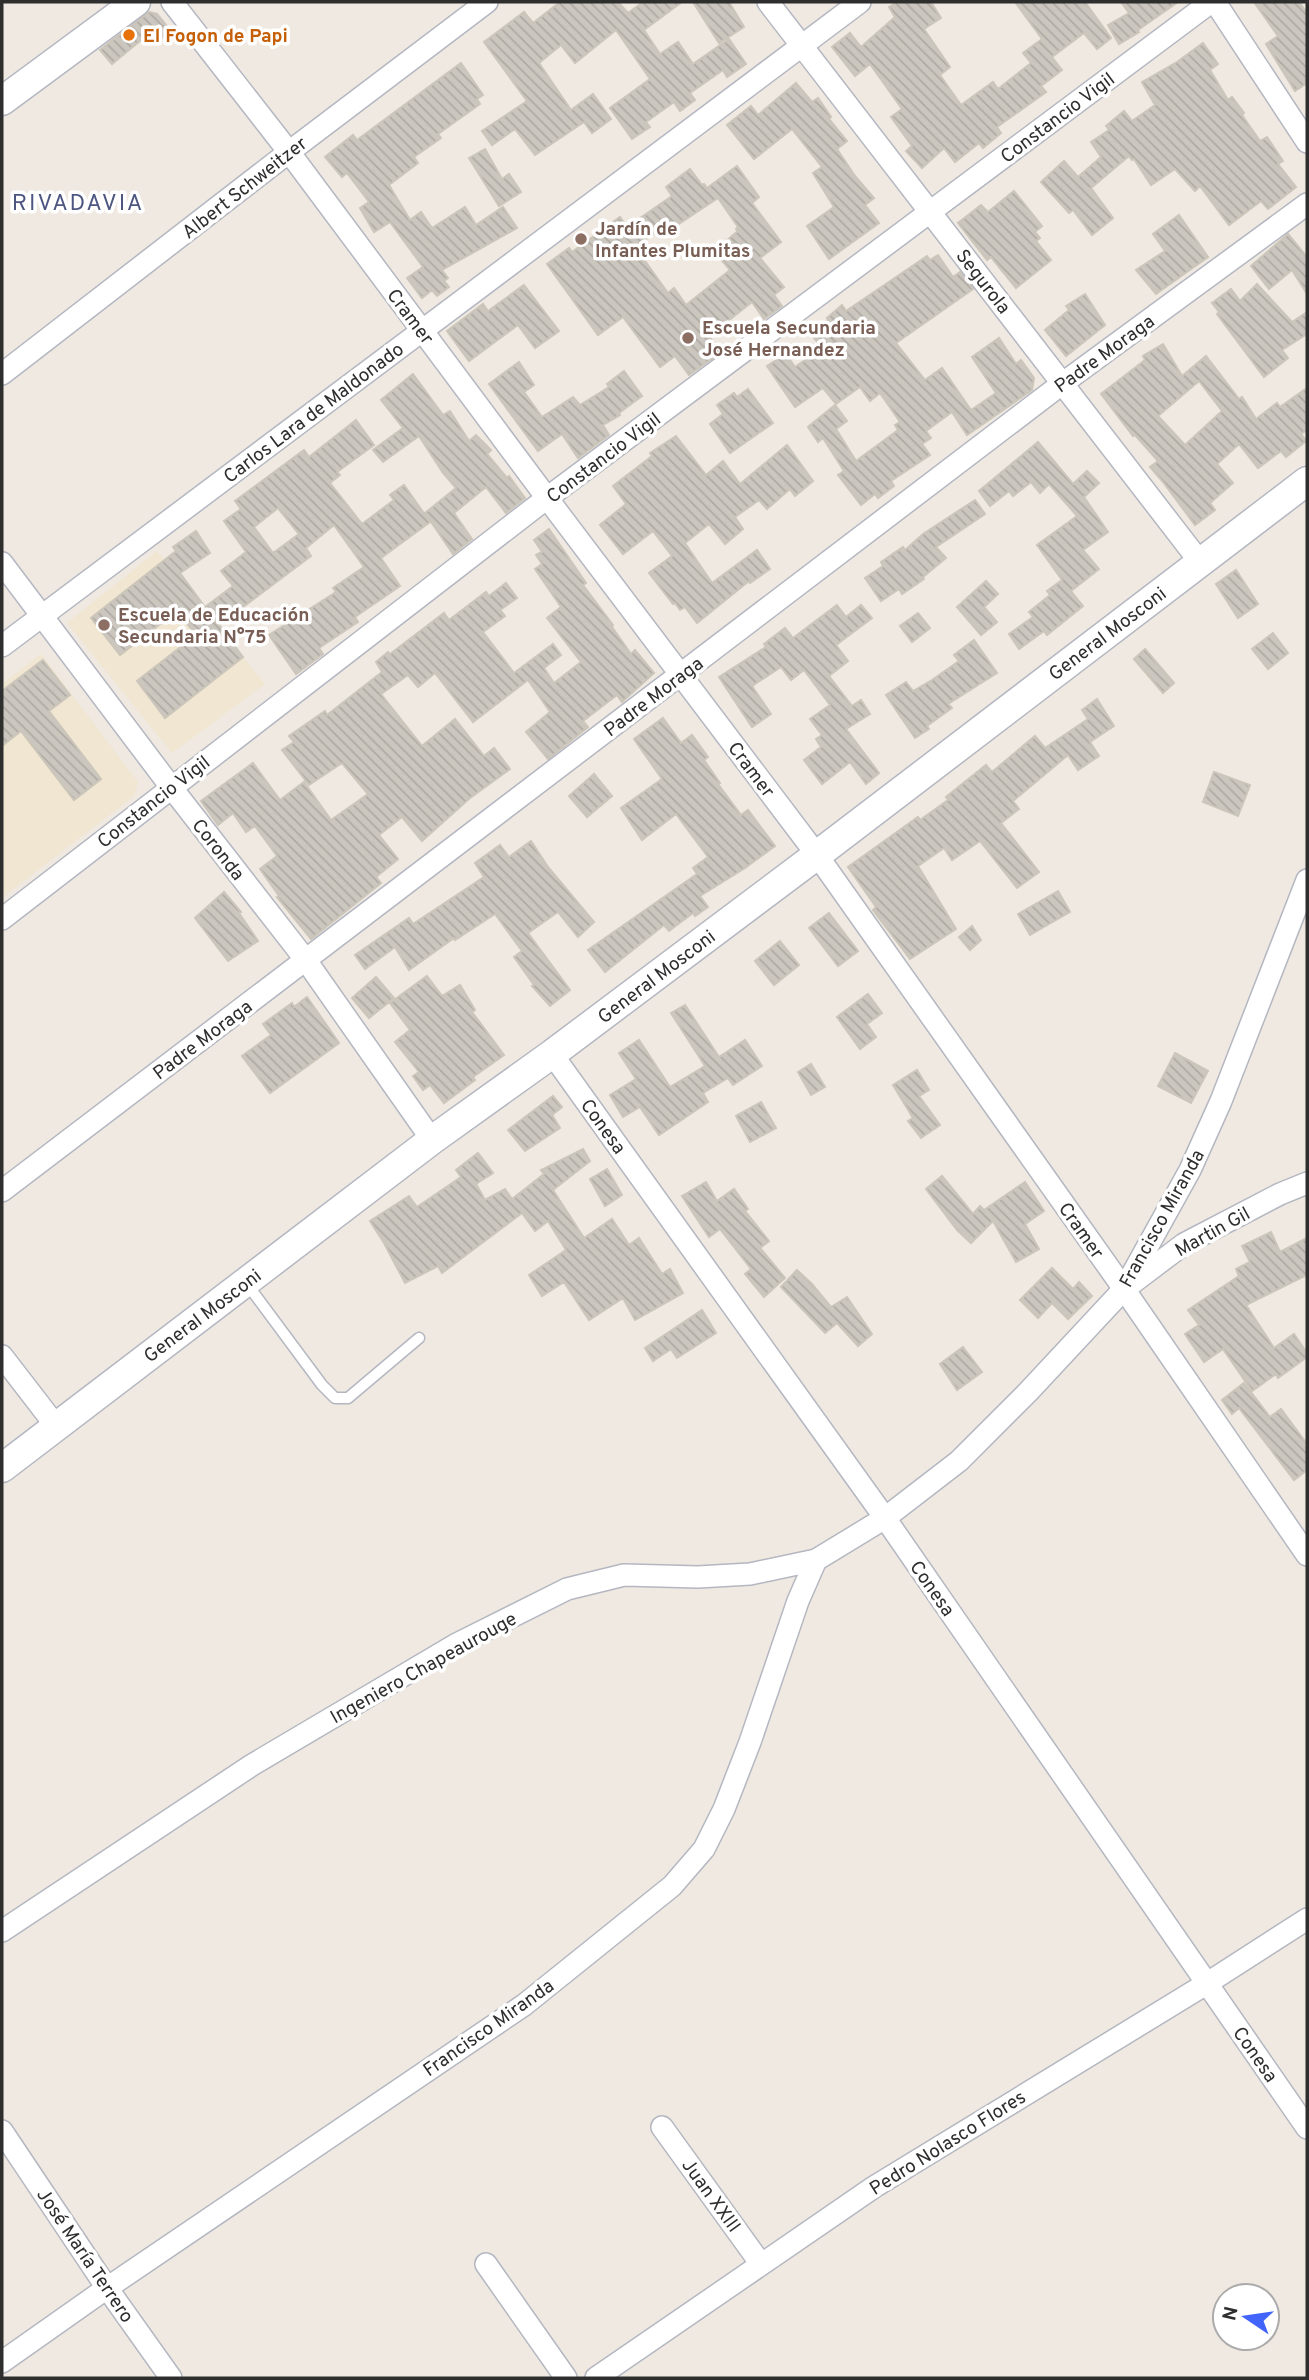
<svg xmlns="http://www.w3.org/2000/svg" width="1309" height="2380" viewBox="0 0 1309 2380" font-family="Overpass,sans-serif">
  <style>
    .education { fill: #f0e6d1 }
    .building { fill: url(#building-back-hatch); stroke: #cbc5ba; stroke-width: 2; fill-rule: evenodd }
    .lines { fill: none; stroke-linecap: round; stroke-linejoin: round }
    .service-casing { stroke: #b4b7c1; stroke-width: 13 }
    .minor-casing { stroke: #b4b7c1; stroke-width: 24 }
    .tertiary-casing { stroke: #b4b7c1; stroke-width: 31 }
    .service { stroke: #fff; stroke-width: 10 }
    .minor { stroke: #fff; stroke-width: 21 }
    .tertiary { stroke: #fff; stroke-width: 28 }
    .food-dot { fill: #e8710a; stroke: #fff; stroke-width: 2.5 }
    .education-dot { fill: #8d6e63; stroke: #fff; stroke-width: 2.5 }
    .labels { text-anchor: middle; stroke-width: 7; stroke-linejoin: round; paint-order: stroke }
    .food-label { font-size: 19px; font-weight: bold; fill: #c56008; stroke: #fff; text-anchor: start }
    .street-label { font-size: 19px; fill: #2e2e2e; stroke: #fff }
    .education-label { font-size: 19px; font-weight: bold; fill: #785e54; stroke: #fff; text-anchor: start }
    .quarter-label { font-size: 23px; letter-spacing: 2px; fill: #4d5680; stroke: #fff }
  </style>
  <defs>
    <pattern id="building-back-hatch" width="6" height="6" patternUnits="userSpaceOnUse" patternTransform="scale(1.75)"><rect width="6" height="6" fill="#cbc7bf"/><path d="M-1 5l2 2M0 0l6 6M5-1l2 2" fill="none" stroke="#afaba4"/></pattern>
  </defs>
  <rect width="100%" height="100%" fill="#efe9e1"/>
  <g class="education">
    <path d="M157 551 265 684 172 753 67 623Z"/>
    <path d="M41 654 138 782 134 796 2 898V684Z"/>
  </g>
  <g class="building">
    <path d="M560 2H618L628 13 643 2H682L644 30 660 54 678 42 693 64 729 39 746 64 727 77 723 70 690 93 695 100 680 111 674 102 646 122 650 127 632 139 610 108 650 79 616 30 575 63 561 45 539 63 571 110 593 94 611 119 592 133 584 122 535 155 515 129 492 145 482 131 527 101 484 42 524 12 533 23Z"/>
    <path d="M693 2H729L744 27 719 43Z"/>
    <path d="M897 2H931L941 18 924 29 950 67 940 75 961 105 993 82 998 89 1031 63 1023 53 1042 39 1015 2H1085L1111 38 1097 49 1084 33 1052 57 1062 70 1041 86 1046 92 997 127 1001 133 983 148 979 143 955 162 944 148 922 168 906 151 912 146 891 117 902 109 870 64 855 76 832 47 850 33 861 47 895 17 889 7Z"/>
    <path d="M1121 2H1178L1138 30 1139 32 1119 44 1108 25 1129 13Z"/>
    <path d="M1254 2H1299L1307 13V83L1295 91 1266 44 1278 36Z"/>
    <path d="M149 12 157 14 171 31 159 40 152 31 112 64 100 50Z"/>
    <path d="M1203 43 1218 64 1210 70 1228 100 1232 97 1244 113 1242 115 1260 141 1267 137 1283 161 1278 164 1296 187 1268 209 1261 201 1229 225 1200 186 1195 191 1175 169 1151 185 1134 159 1132 160 1129 156 1091 188 1113 218 1092 235 1073 210 1069 213 1041 182 1064 161 1078 177 1101 157 1091 142 1109 130 1106 126 1124 111 1132 121 1155 105 1142 82 1177 62Z"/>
    <path d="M461 63 483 95 477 99 480 104 438 134 441 138 414 157 418 163 389 185 410 220 421 212 432 228 465 207 476 225 503 207 517 228 442 270 448 278 444 281 449 287 437 296 432 290 422 298 407 278 423 267 390 222 374 232 360 208 369 202 347 173 342 177 325 157 353 135 357 140Z"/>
    <path d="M796 83 812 102 818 98 831 117 829 119 847 141 837 149 855 176 874 198 865 205 879 223 829 259 807 226 834 207 813 173 822 167 792 129 754 159 727 125 751 106 758 115Z"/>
    <path d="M485 149 502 179 509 174 521 192 499 206 469 158Z"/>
    <path d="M737 166 759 197 752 203 781 242 760 258 784 287 774 295 782 306 764 319 752 302 709 336 721 352 689 375 675 356 660 367 623 317 598 335 547 264 569 248 572 252 620 217 627 227 672 196 666 187 690 169 702 185 704 184 707 188ZM718 198 738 227 736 229 738 231 714 251 730 270 686 305 674 288 668 293 635 247 662 228 665 233Z"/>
    <path d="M1014 191 1042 226 1035 232 1040 238 1036 241 1051 260 1016 288 991 257 987 260 958 223 981 205 988 212Z"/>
    <path d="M1179 215 1208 257 1156 294 1136 270 1165 251 1153 234Z"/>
    <path d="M1288 234 1307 257V294L1292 270 1269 289 1251 266Z"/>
    <path d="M938 255 953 277 960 272 973 289 896 343 925 380 942 368 971 410 996 393 972 357 999 338 1016 364 1021 360 1034 378 1032 390 967 435 952 412 926 431 931 438 922 444 930 455 891 481 894 486 878 498 875 494 861 505 838 475 844 471 823 438 818 442 808 427 835 405 847 421 836 429 856 461 898 430 895 425 900 422 880 393 870 401 860 387 836 404 823 388 795 407 767 366 786 354 795 367 822 348 810 333 828 320 827 318 842 305 846 311 927 256 930 260Z"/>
    <path d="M1257 284 1292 322 1307 312V334L1282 350 1288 358 1264 377 1217 314 1219 312 1212 303 1231 289 1240 301Z"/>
    <path d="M524 285 559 331 535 348 518 325 469 361 447 331 483 304 488 311Z"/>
    <path d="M1085 294 1105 325 1066 356 1045 330 1069 310 1066 306Z"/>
    <path d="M1163 344 1182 376 1206 356 1239 399 1242 397 1256 419 1277 403 1280 407 1307 388V430L1301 434 1306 441 1286 457 1281 451 1258 468 1239 444 1217 464 1233 483 1210 503 1215 510 1195 525 1163 482 1150 467 1158 461 1135 435 1133 436 1101 394 1145 360 1143 356ZM1199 381 1222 411 1185 445 1158 416Z"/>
    <path d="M519 362 534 385 524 392 542 417 573 397 580 405 609 387 607 384 624 371 642 396 619 413 620 415 603 425 609 435 578 458 562 434 538 451 489 384Z"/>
    <path d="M413 374 443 415 450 411 469 441 476 435 491 450 487 454 507 478 509 476 525 498 506 513 486 487 454 513 472 539 453 554 425 513 456 488 443 473 419 436 383 462 373 450 403 428 381 400Z"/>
    <path d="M748 389 773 423 730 453 710 424 723 414 717 405 734 393 737 397Z"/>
    <path d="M356 420 374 445 337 472 340 475 330 483 362 524 394 500 390 495 404 485 430 522 381 558 400 586 355 617 358 622 319 648 323 654 296 674 269 635 336 592 333 588 364 567 334 525 306 548 311 556 219 625 243 657 165 718 137 681 196 635 177 611 120 655 91 618 176 551 173 547 196 531 210 553 180 573 205 607 233 586 221 571 246 552 224 521 241 509 235 501 304 450 309 457ZM278 508 299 534 273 553 254 527Z"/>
    <path d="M676 436 706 475 723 461 740 484 787 445 813 481 795 496 790 489 767 509 759 500 735 517 743 529 725 544 709 524 685 543 712 583 757 550 770 569 750 583 749 581 697 623 685 607 680 610 675 603 673 604 649 573 672 556 653 531 623 554 600 525 626 504 613 486 652 456 650 453Z"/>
    <path d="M1038 442 1073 484 1087 471 1099 483 1084 497 1108 532 1083 550 1099 569 1071 591 1083 606 1047 635 1044 631 1019 649 1009 634 1033 617 1029 612 1050 595 1047 591 1062 580 1037 545 1077 516 1049 484 1040 493 1031 482 1013 496 1009 491 990 506 979 491Z"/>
    <path d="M975 500 985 514 936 547 946 558 923 577 924 579 902 594 899 589 881 601 865 578 883 566 881 562 903 547 905 550 923 534Z"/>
    <path d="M549 529 586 583 583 585 613 625 612 627 631 654 635 650 654 673 622 702 617 695 583 721 588 727 548 759 526 732 550 712 528 680 473 722 435 673 418 687 408 675 381 694 422 746 455 719 484 756 494 748 510 769 470 798 422 841 402 817 379 835 398 859 376 877 381 883 311 939 277 897 279 896 260 869 277 856 255 826 246 832 233 813 218 825 201 801 253 763 280 800 304 782 331 820 368 794 342 763 309 785 282 750 294 742 289 736 325 711 327 715 382 672 376 662 388 652 390 654 444 613 449 620 486 592 489 596 506 583 517 598 500 610 505 616 483 632 514 673 553 644 561 655 544 668 554 683 581 662 547 618 561 607 535 569 542 564 536 555 542 552 534 540Z"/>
    <path d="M1236 570 1258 604 1238 618 1216 584Z"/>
    <path d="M986 581 998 594 984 607 997 622 981 635 957 607Z"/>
    <path d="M837 605 846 617 861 605 872 618 836 645 848 661 829 676 852 706 861 700 870 714 846 729 879 773 866 784 850 762 822 784 804 760 821 747 816 739 822 735 810 719 830 705 804 670 791 680 781 667 752 686 771 714 752 727 719 677 766 647 764 644 785 628 793 638Z"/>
    <path d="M918 613 930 628 912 642 900 626Z"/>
    <path d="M1273 633 1288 653 1268 669 1252 649Z"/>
    <path d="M974 640 997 673 948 704 952 708 927 726 929 729 915 738 886 695 906 682 913 691 932 680 959 661 954 655Z"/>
    <path d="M1145 649 1174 683 1163 693 1134 659Z"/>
    <path d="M43 660 70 695 49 711 101 779 74 800 21 731 2 746V691Z"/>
    <path d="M1097 699 1114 726 1090 742 1099 756 1078 770 1068 755 1013 801 1019 809 1001 823 1039 872 1017 888 980 841 952 860 944 848 918 866 956 929 910 959 873 910 876 907 848 867 918 817 920 820 948 800 946 797 986 765 992 772 1035 736 1045 748 1088 719 1082 710Z"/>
    <path d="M663 718 681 743 692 735 708 757 704 760 720 783 718 784 741 815 748 810 775 846 745 868 700 896 708 907 695 916 693 913 669 931 664 925 605 972 588 950 697 874 693 868 708 857 676 814 642 840 621 808 662 779 634 739Z"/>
    <path d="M1214 772 1250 785 1238 816 1203 802Z"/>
    <path d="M594 774 612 796 587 817 569 796Z"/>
    <path d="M531 841 548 867 594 922 578 937 558 912 528 933 570 990 550 1006 532 986 534 985 514 957 522 951 495 914 455 940 454 938 409 970 395 947 365 969 355 955 409 918 413 924 484 877 475 863 500 845 509 857Z"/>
    <path d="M1058 891 1070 912 1030 935 1018 914Z"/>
    <path d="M224 892 241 912 239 913 258 941 228 961 195 918Z"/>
    <path d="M829 913 858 951 838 966 809 928Z"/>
    <path d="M972 926 981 940 970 950 959 937Z"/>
    <path d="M780 941 799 965 774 985 755 961Z"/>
    <path d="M427 976 442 996 460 985 475 1010 472 1012 504 1055 473 1077 475 1080 444 1103 430 1085 423 1090 413 1076 419 1072 395 1042 410 1030 390 1003Z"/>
    <path d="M376 977 394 998 369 1018 352 998Z"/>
    <path d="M868 994 882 1013 867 1024 876 1037 860 1049 837 1017Z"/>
    <path d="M307 997 339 1043 270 1093 242 1056 271 1035 263 1024 292 1003 294 1007Z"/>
    <path d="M685 1005 719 1057 745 1040 762 1066 733 1085 728 1078 703 1093 708 1102 659 1135 640 1107 623 1117 610 1095 636 1079 619 1053 639 1040 670 1087 705 1066 671 1013Z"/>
    <path d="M1175 1053 1208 1071 1191 1103 1158 1086Z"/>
    <path d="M811 1064 825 1087 811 1095 798 1072Z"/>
    <path d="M917 1070 929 1090 919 1096 940 1125 921 1138 908 1121 913 1118 893 1085Z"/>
    <path d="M553 1096 562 1107 552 1115 560 1128 525 1151 508 1130Z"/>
    <path d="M761 1102 776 1128 750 1142 736 1116Z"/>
    <path d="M583 1149 590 1161 553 1190 584 1238 612 1219 629 1245 639 1238 662 1274 670 1269 683 1293 635 1320 623 1298 589 1320 564 1282 542 1296 529 1275 566 1250 548 1221 535 1231 522 1213 442 1273 438 1266 405 1283 384 1243 370 1221 409 1196 417 1207 461 1177 456 1170 478 1153 493 1173 476 1184 485 1200 505 1189 512 1199 544 1174 541 1170Z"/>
    <path d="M607 1169 622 1195 605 1206 590 1179Z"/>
    <path d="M942 1176 973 1214 980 1206 984 1210 1025 1182 1044 1211 1025 1224 1039 1249 1016 1262 993 1221 971 1243 957 1230 926 1189Z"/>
    <path d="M706 1182 717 1201 734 1189 748 1209 745 1211 769 1241 760 1248 785 1278 764 1297 745 1274 751 1269 720 1229 709 1237 682 1196Z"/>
    <path d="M1271 1232 1280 1252 1307 1238V1275L1246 1305 1274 1348 1294 1334 1307 1353V1357L1278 1378 1276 1374 1252 1391 1223 1349 1204 1362 1185 1334 1199 1325 1188 1310 1239 1276 1236 1269 1250 1262 1242 1246Z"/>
    <path d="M1052 1268 1073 1289 1079 1282 1092 1296 1068 1319 1052 1303 1038 1318 1020 1300Z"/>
    <path d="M797 1270 812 1284 831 1307 847 1297 872 1334 858 1346 837 1323 825 1333 781 1287Z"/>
    <path d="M702 1310 716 1333 677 1358 671 1349 653 1361 645 1348Z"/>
    <path d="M963 1347 982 1372 957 1390 940 1364Z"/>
    <path d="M1244 1383 1270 1417 1281 1409 1307 1444V1470L1294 1480 1239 1408 1232 1414 1222 1400Z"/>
  </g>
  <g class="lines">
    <defs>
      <path id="service" d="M247 1284 322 1385 335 1398H348L419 1338"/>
      <g id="minor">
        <path d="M172 2 289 152 547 498 817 855 1124 1289 1307 1555"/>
        <path d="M768 2 1200 562"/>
        <path d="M1215 2 1307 142"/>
        <path d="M2 374 289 152 487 2"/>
        <path d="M2 563 171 787 305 959 432 1140"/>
        <path d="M2 646 860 2"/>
        <path d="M2 919 547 498 1211 2"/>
        <path d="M552 1054 885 1518 1307 2128"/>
        <path d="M2 1191 1063 383 1307 204"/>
        <path d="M1131 1284 1184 1244 1280 1194 1307 1183"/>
        <path d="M2 1356 56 1426"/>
        <path d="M2 1931 252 1765 455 1645 567 1589 624 1575 698 1577 750 1574 816 1560 885 1518 959 1461 1028 1392 1124 1289 1190 1170 1221 1101 1307 880"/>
        <path d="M662 2127 761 2264"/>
        <path d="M2 2131 107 2288 171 2378"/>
        <path d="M486 2264 566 2378"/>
        <path d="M2 2362 107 2288 524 2005 672 1886 704 1849 724 1809 750 1742 798 1601 816 1560"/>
        <path d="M596 2378 874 2187 1206 1984 1307 1919"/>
      </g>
      <g id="tertiary">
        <path d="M2 101 136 2"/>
        <path d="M2 1468 432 1140 552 1054 817 855 1307 481"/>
      </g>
    </defs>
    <use href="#service" class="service-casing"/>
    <use href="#minor" class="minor-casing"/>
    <use href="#tertiary" class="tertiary-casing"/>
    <use href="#service" class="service"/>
    <use href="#minor" class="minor"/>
    <use href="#tertiary" class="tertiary"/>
  </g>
  <circle class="food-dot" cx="129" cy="35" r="7"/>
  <g class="education-dot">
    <circle cx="581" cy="239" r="7"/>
    <circle cx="688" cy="338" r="7"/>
    <circle cx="104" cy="625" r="7"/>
  </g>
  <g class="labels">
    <g class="food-label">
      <text x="143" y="42">El Fogon de Papi</text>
    </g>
    <g class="street-label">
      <text transform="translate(1057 117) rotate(-37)" y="7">Constancio Vigil</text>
      <text transform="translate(244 187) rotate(-38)" y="7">Albert Schweitzer</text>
      <text transform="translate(984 281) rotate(52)" y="7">Segurola</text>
      <text transform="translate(411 316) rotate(53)" y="7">Cramer</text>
      <text transform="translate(1104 353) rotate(-36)" y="7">Padre Moraga</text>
      <text transform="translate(313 412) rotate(-37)" y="7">Carlos Lara de Maldonado</text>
      <text transform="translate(603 457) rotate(-37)" y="7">Constancio Vigil</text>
      <text transform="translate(1107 633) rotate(-37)" y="7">General Mosconi</text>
      <text transform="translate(653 696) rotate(-37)" y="7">Padre Moraga</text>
      <text transform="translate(752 769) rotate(53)" y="7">Cramer</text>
      <text transform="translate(153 801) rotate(-38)" y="7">Constancio Vigil</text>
      <text transform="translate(219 849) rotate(52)" y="7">Coronda</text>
      <text transform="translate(656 976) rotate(-37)" y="7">General Mosconi</text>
      <text transform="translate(202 1039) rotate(-37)" y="7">Padre Moraga</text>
      <text transform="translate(604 1126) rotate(54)" y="7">Conesa</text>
      <text transform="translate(1161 1218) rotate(-61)" y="7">Francisco Miranda</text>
      <text transform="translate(1082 1230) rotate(55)" y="7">Cramer</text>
      <text transform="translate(1212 1231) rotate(-29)" y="7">Martin Gil</text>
      <text transform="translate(202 1315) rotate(-37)" y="7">General Mosconi</text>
      <text transform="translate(933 1588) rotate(55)" y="7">Conesa</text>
      <text transform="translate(423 1667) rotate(-29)" y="7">Ingeniero Chapeaurouge</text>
      <text transform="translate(488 2027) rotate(-35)" y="7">Francisco Miranda</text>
      <text transform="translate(1256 2054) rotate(55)" y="7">Conesa</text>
      <text transform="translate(947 2142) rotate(-32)" y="7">Pedro Nolasco Flores</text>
      <text transform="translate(712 2195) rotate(54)" y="7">Juan XXIII</text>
      <text transform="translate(86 2255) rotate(56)" y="7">José María Terrero</text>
    </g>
    <g class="education-label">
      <text x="595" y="235">Jardín de<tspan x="595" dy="22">Infantes Plumitas</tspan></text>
      <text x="702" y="334">Escuela Secundaria<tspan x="702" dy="22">José Hernandez</tspan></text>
      <text x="118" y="621">Escuela de Educación<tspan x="118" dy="22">Secundaria N°75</tspan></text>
    </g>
    <g class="quarter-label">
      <text x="78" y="210">RIVADAVIA</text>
    </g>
  </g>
  <rect width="1309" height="2380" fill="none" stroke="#2e2e2e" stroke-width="7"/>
  <g transform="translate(1246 2317) rotate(283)"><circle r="33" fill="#ffffff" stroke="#ababab" stroke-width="2"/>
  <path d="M0-5L12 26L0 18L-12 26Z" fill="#4264fb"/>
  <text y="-10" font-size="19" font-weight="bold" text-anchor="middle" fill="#2e2e2e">N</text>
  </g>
</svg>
